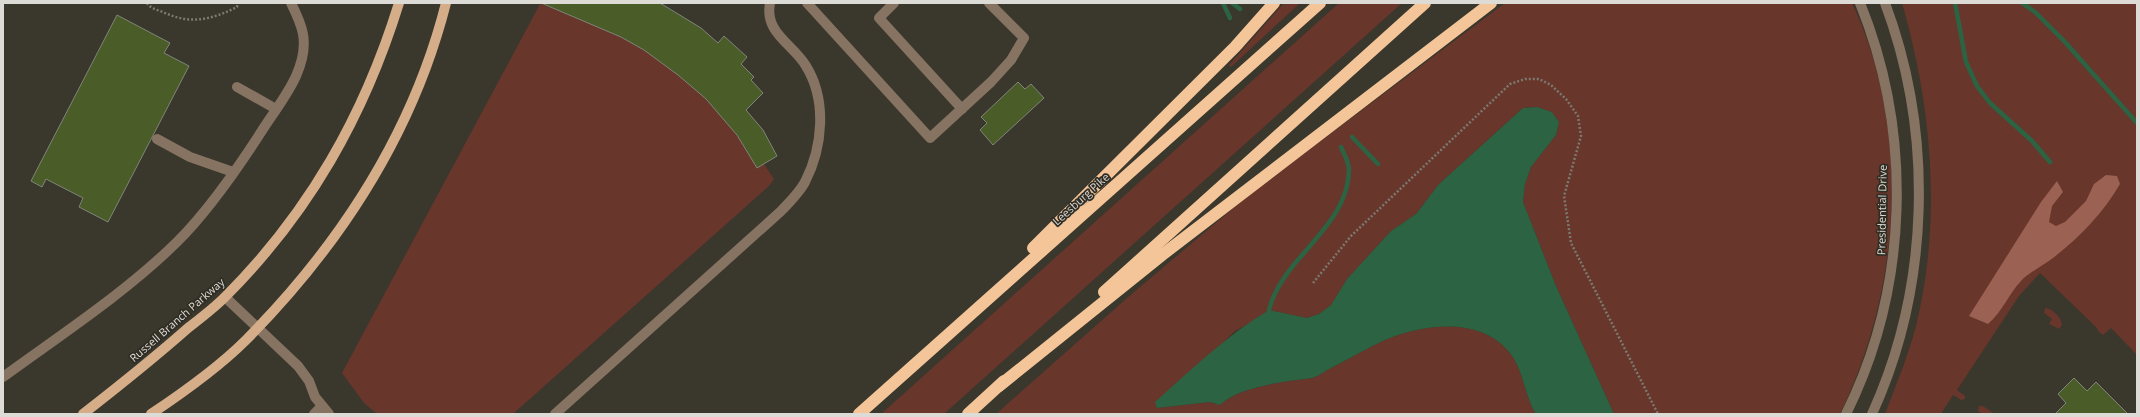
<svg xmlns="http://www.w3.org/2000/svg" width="2140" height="417" viewBox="0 0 2140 417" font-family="'Open Sans',sans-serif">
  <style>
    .green { fill: #68362a }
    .forest { fill: #9b6152 }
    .water { fill: #2c6343 }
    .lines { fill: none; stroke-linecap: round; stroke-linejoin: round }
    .stream { stroke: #2c6343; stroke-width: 4.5 }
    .building { fill: #4a5c28; stroke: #80857a }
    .path { stroke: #7b7970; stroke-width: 2.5; stroke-dasharray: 2 2; stroke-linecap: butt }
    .minor { stroke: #867361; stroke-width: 10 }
    .major { stroke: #d5ae89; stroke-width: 10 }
    .highway { stroke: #f4c598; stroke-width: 12 }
    .labels { text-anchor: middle; stroke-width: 3.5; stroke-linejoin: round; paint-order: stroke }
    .street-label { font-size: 11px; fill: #dddbd5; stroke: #302d24 }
  </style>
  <rect width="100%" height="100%" fill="#3a372d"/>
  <g class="green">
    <path d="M1284 3H1300L1231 67 1229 65Z"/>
    <path d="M1339 3H1402L944 414H881Z"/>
    <path d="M1505 3H1852C1912 130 1901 289 1840 414H1614L1556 286 1523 202 1525 184 1531 167 1556 135 1559 122 1552 112 1537 107 1523 108 1439 184 1416 214 1391 231 1347 279 1331 305 1319 314 1307 318 1269 310 1252 322 1235 331 1157 408 1210 402 1220 405C1237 389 1274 383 1297 380 1302 379 1307 379 1312 378 1319 376 1325 371 1331 368 1349 359 1367 348 1385 340 1424 324 1480 316 1510 353 1524 371 1524 395 1536 414H996L1127 298 1250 194Z"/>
    <path d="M1902 3H2137V355L2111 328 2103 335 2099 332 2096 327 2040 273 2019 296 1957 390 1965 396V399L1961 400 1953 395 1941 414H1885C1896 385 1908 356 1916 326 1942 220 1932 107 1902 3Z"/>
    <path d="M540 4C567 14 595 23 621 37 666 60 706 95 736 134 744 144 750 157 757 168L764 164 774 179 769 186 513 414H377L364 403 342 373Z"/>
    <path d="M2045 308C2052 308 2062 318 2062 325L2059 329 2049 324 2052 319 2044 313Z"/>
    <path d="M1979 406H1983L1995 414H1982L1978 411Z"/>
  </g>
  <path class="forest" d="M2106 175 2117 176 2120 184C2104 212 2079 238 2053 258 2043 266 2029 272 2021 281 2008 295 2003 311 1988 324L1969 316 2041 202 2057 181 2063 192 2052 206 2049 222 2056 226 2065 222 2086 201 2094 184Z"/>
  <path class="water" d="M1537 107 1552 112 1559 122 1556 135 1531 167 1525 184 1523 202 1556 286 1614 414H1536C1524 395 1524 371 1510 353 1480 316 1424 324 1385 340 1367 348 1349 359 1331 368 1325 371 1319 376 1312 378 1307 379 1302 379 1297 380 1274 383 1236 389 1220 405L1210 402 1157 408 1155 402C1192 369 1227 335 1269 310L1307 318 1319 314 1331 305 1347 279 1391 231 1416 214 1439 184 1523 108Z"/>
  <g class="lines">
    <g class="stream">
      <path d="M1223 3 1230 18"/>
      <path d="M1232 3 1240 9"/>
      <path d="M1955 3 1966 62 1977 86 1990 103 2032 141 2050 162"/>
      <path d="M2022 3 2035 12 2064 41 2137 123"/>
      <path d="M1352 137 1378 164"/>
      <path d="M1269 310C1282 257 1348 228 1349 170 1349 162 1344 154 1341 147"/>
    </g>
  </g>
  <g class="building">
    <path d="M541 3H660L701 28 718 43 724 36 747 57 741 64 754 77 751 80 763 93 746 110 763 130 777 156 757 168 737 135 706 99 678 75 644 50 621 37Z"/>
    <path d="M117 15 170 43 164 53 189 66 108 222 79 207 83 198 46 179 42 187 31 181Z"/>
    <path d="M1018 82 1025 89 1031 84 1044 98 993 145 980 130 987 123 981 117Z"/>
    <path d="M2074 378 2087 391 2096 382 2128 414H2055L2066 403 2058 394Z"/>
  </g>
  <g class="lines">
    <g class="path">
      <path d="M147 3C150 8 157 10 163 12 190 25 211 20 237 7L238 3"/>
      <path d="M1313 283 1351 236 1510 84 1525 79H1539L1551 85 1566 99 1578 116 1581 136 1564 196 1571 243 1658 414"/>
    </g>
    <g class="minor">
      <path d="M807 3 930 138 991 82 1011 60 1024 38 989 3"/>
      <path d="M894 3 879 18 962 109"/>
      <path d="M237 87 276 109"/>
      <path d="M157 139 190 157 233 172"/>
      <path d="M225 297 298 366 309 381 315 397 329 414"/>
      <path d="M3 377C62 334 125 293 177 242 210 209 238 168 263 129 281 101 309 69 303 34 301 23 296 13 291 3"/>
      <path d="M314 414 322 406"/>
      <path d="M555 414 780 212C788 204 799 193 805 182 823 147 827 100 806 66 793 44 764 33 770 3"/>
      <path d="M1846 414C1909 287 1913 134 1860 3"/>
      <path d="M1872 414C1930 287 1934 134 1885 3"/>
    </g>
    <g class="major">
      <path d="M83 414C119 386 154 358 188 328 201 318 214 308 225 297 309 213 364 116 399 3"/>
      <path d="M151 414C184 392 218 368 246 340 340 245 413 133 446 3"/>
    </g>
    <g class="highway">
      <path d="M1033 248 1235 47 1274 3"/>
      <path d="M1104 292 1425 3"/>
      <path d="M999 386 1162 255 1491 3"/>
      <path d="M859 414 1320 3"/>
      <path d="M968 414 1004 381"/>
    </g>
  </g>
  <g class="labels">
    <g class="street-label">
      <text transform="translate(1081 199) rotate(-42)" y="4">Leesburg Pike</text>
      <text transform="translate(1882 210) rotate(-89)" y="4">Presidential Drive</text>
      <text transform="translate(177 320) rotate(-41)" y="4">Russell Branch Parkway</text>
    </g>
  </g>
  <rect width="2140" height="417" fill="none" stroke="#dddbd5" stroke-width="8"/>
</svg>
